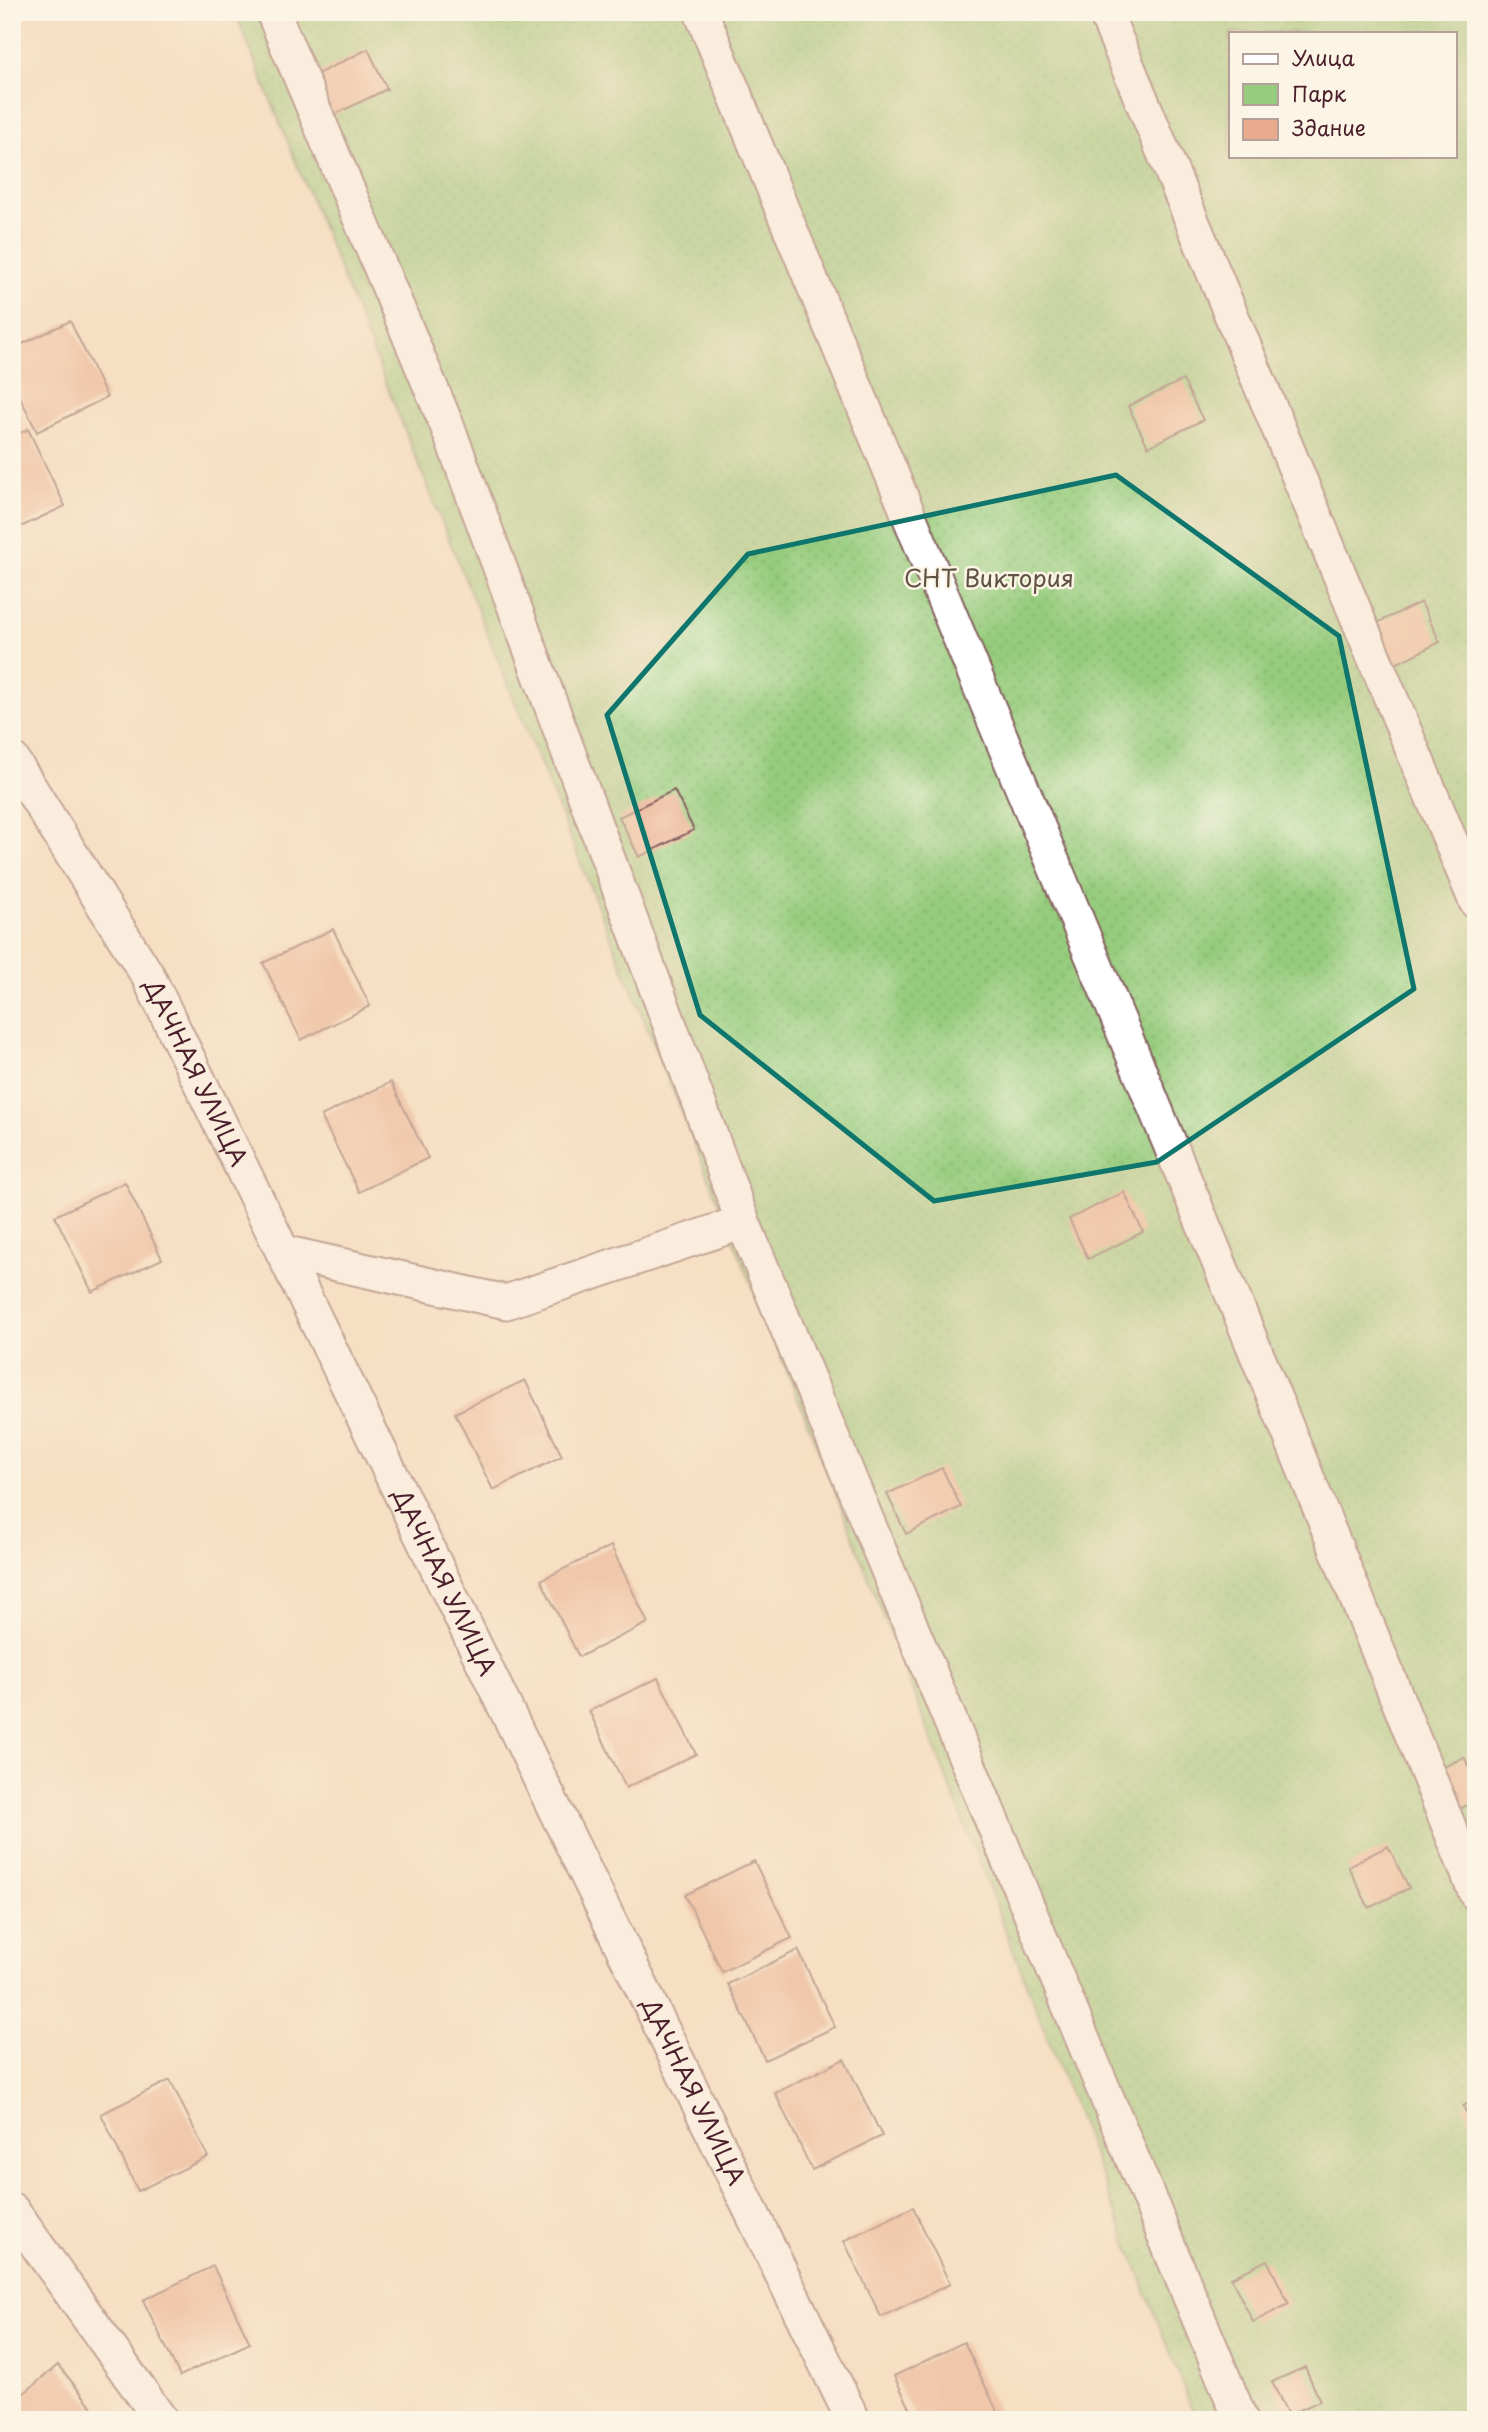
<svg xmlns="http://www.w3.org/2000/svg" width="1488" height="2432" viewBox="0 0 1488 2432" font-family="'Playpen Sans',sans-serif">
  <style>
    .green { fill: url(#green-dots); stroke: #707654; stroke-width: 2; fill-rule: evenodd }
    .building { fill: #e9ab8d }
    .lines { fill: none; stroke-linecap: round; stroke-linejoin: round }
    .street-casing { stroke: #866260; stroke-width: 37 }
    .street { stroke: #fff; stroke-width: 33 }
    .marked { fill: none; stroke: #0f766e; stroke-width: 5; stroke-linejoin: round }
    .labels { text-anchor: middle; stroke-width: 5; stroke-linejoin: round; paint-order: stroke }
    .park-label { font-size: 24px; fill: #615344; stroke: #fcf5e5 }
    .street-label { font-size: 24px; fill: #4a1f2b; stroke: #fcf5e5 }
  </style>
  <defs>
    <pattern id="green-dots" width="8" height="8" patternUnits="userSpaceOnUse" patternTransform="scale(1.75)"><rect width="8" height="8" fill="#96cc7d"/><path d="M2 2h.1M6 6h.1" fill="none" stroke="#83af6c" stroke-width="1.8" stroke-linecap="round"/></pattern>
  </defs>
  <rect width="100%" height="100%" fill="#fcf5e5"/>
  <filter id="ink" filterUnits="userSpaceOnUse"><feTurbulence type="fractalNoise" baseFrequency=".0143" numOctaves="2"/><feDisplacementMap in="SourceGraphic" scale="14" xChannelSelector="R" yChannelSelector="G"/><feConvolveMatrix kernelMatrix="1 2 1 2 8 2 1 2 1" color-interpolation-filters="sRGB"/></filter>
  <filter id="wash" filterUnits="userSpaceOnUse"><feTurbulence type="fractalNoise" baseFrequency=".00686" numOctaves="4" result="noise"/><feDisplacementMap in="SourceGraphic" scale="28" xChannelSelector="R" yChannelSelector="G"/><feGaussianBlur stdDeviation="1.57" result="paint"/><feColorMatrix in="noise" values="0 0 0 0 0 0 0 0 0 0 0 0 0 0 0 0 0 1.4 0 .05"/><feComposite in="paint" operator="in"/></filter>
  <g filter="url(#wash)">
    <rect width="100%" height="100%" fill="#f5dfc2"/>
    <path class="green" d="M235 12H1476V2420H1196L824 1463ZM1231 33H1455V156H1231Z"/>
    <g id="blocks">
      <g class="building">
        <path d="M368 49 387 89 332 116 313 76Z"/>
        <path d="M70 321 107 397 37 432 12 381V349Z"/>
        <path d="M1183 380 1203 420 1148 447 1128 406Z"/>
        <path d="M28 429 65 506 12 531V437Z"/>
        <path d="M1421 602 1440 642 1386 669 1366 628Z"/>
        <path d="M674 790 694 830 639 857 619 817Z"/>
        <path d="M333 929 370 1006 301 1040 263 963Z"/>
        <path d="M391 1082 428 1158 359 1192 321 1116Z"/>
        <path d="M125 1182 162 1259 92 1292 55 1216Z"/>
        <path d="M1124 1192 1143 1232 1088 1259 1069 1219Z"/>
        <path d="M525 1380 562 1456 493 1490 455 1413Z"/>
        <path d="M942 1468 961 1507 906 1534 887 1494Z"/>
        <path d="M611 1546 648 1623 579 1657 541 1580Z"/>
        <path d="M658 1678 696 1754 626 1788 589 1711Z"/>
        <path d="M1464 1757 1476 1781V1801L1447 1815 1428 1775Z"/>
        <path d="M1388 1846 1409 1888 1369 1908 1348 1866Z"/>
        <path d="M754 1861 792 1938 722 1972 685 1895Z"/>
        <path d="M798 1950 835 2027 765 2060 728 1984Z"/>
        <path d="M844 2059 882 2136 812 2170 775 2093Z"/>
        <path d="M170 2080 208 2157 138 2191 101 2114Z"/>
        <path d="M1476 2100V2131L1463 2106Z"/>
        <path d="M913 2207 950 2284 881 2317 844 2241Z"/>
        <path d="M1267 2260 1289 2304 1253 2322 1231 2278Z"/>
        <path d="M213 2266 250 2343 180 2376 143 2300Z"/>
        <path d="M964 2342 1001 2419 916 2420 894 2376Z"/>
        <path d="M58 2365 103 2420H12V2403Z"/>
        <path d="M1305 2367 1320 2401 1288 2415 1272 2382Z"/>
      </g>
    </g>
  </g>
  <g filter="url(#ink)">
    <use href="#blocks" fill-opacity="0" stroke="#866260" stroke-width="2"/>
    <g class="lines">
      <defs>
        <g id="street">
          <path d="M273 12 448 428 743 1222 1241 2420"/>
          <path d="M701 12C958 640 1224 1264 1476 1894"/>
          <path d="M1105 12 1476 902"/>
          <path id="s1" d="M12 759 148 976 853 2420"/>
          <path d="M283 1252 506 1302 743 1222"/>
          <path d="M12 2210 161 2420"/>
        </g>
      </defs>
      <use href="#street" class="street-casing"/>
      <use href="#street" class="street"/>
    </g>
  </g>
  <path d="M0 0H1488V2432H0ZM1116 475 1339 636 1414 989 1157 1162 934 1201 700 1015 607 715 748 554Z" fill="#f5dfc2" fill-opacity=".55" fill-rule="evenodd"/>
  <path class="marked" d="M1116 475 1339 636 1414 989 1157 1162 934 1201 700 1015 607 715 748 554Z"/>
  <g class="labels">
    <g class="park-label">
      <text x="989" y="587">СНТ Виктория</text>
    </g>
    <g class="street-label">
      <text dy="8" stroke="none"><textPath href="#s1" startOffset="364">ДАЧНАЯ УЛИЦА</textPath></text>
      <text dy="8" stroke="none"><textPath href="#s1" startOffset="931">ДАЧНАЯ УЛИЦА</textPath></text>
      <text dy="8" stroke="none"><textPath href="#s1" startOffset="1498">ДАЧНАЯ УЛИЦА</textPath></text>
    </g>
  </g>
  <rect width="1488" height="2432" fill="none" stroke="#fcf5e5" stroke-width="42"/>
  <rect x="1229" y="32" width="228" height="126" fill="#fcf5e5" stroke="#b59f9b" stroke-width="2"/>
  <rect x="1243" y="54" width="35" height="10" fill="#ffffff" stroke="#b59f9b" stroke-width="2"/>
  <text x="1292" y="66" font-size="21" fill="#4a1f2b">Улица</text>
  <rect x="1243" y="84" width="35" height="21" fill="#96cc7d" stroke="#b59f9b" stroke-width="2"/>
  <text x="1292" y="102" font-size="21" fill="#4a1f2b">Парк</text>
  <rect x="1243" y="119" width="35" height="21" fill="#e9ab8d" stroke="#b59f9b" stroke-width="2"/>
  <text x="1292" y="136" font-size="21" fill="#4a1f2b">Здание</text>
</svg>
